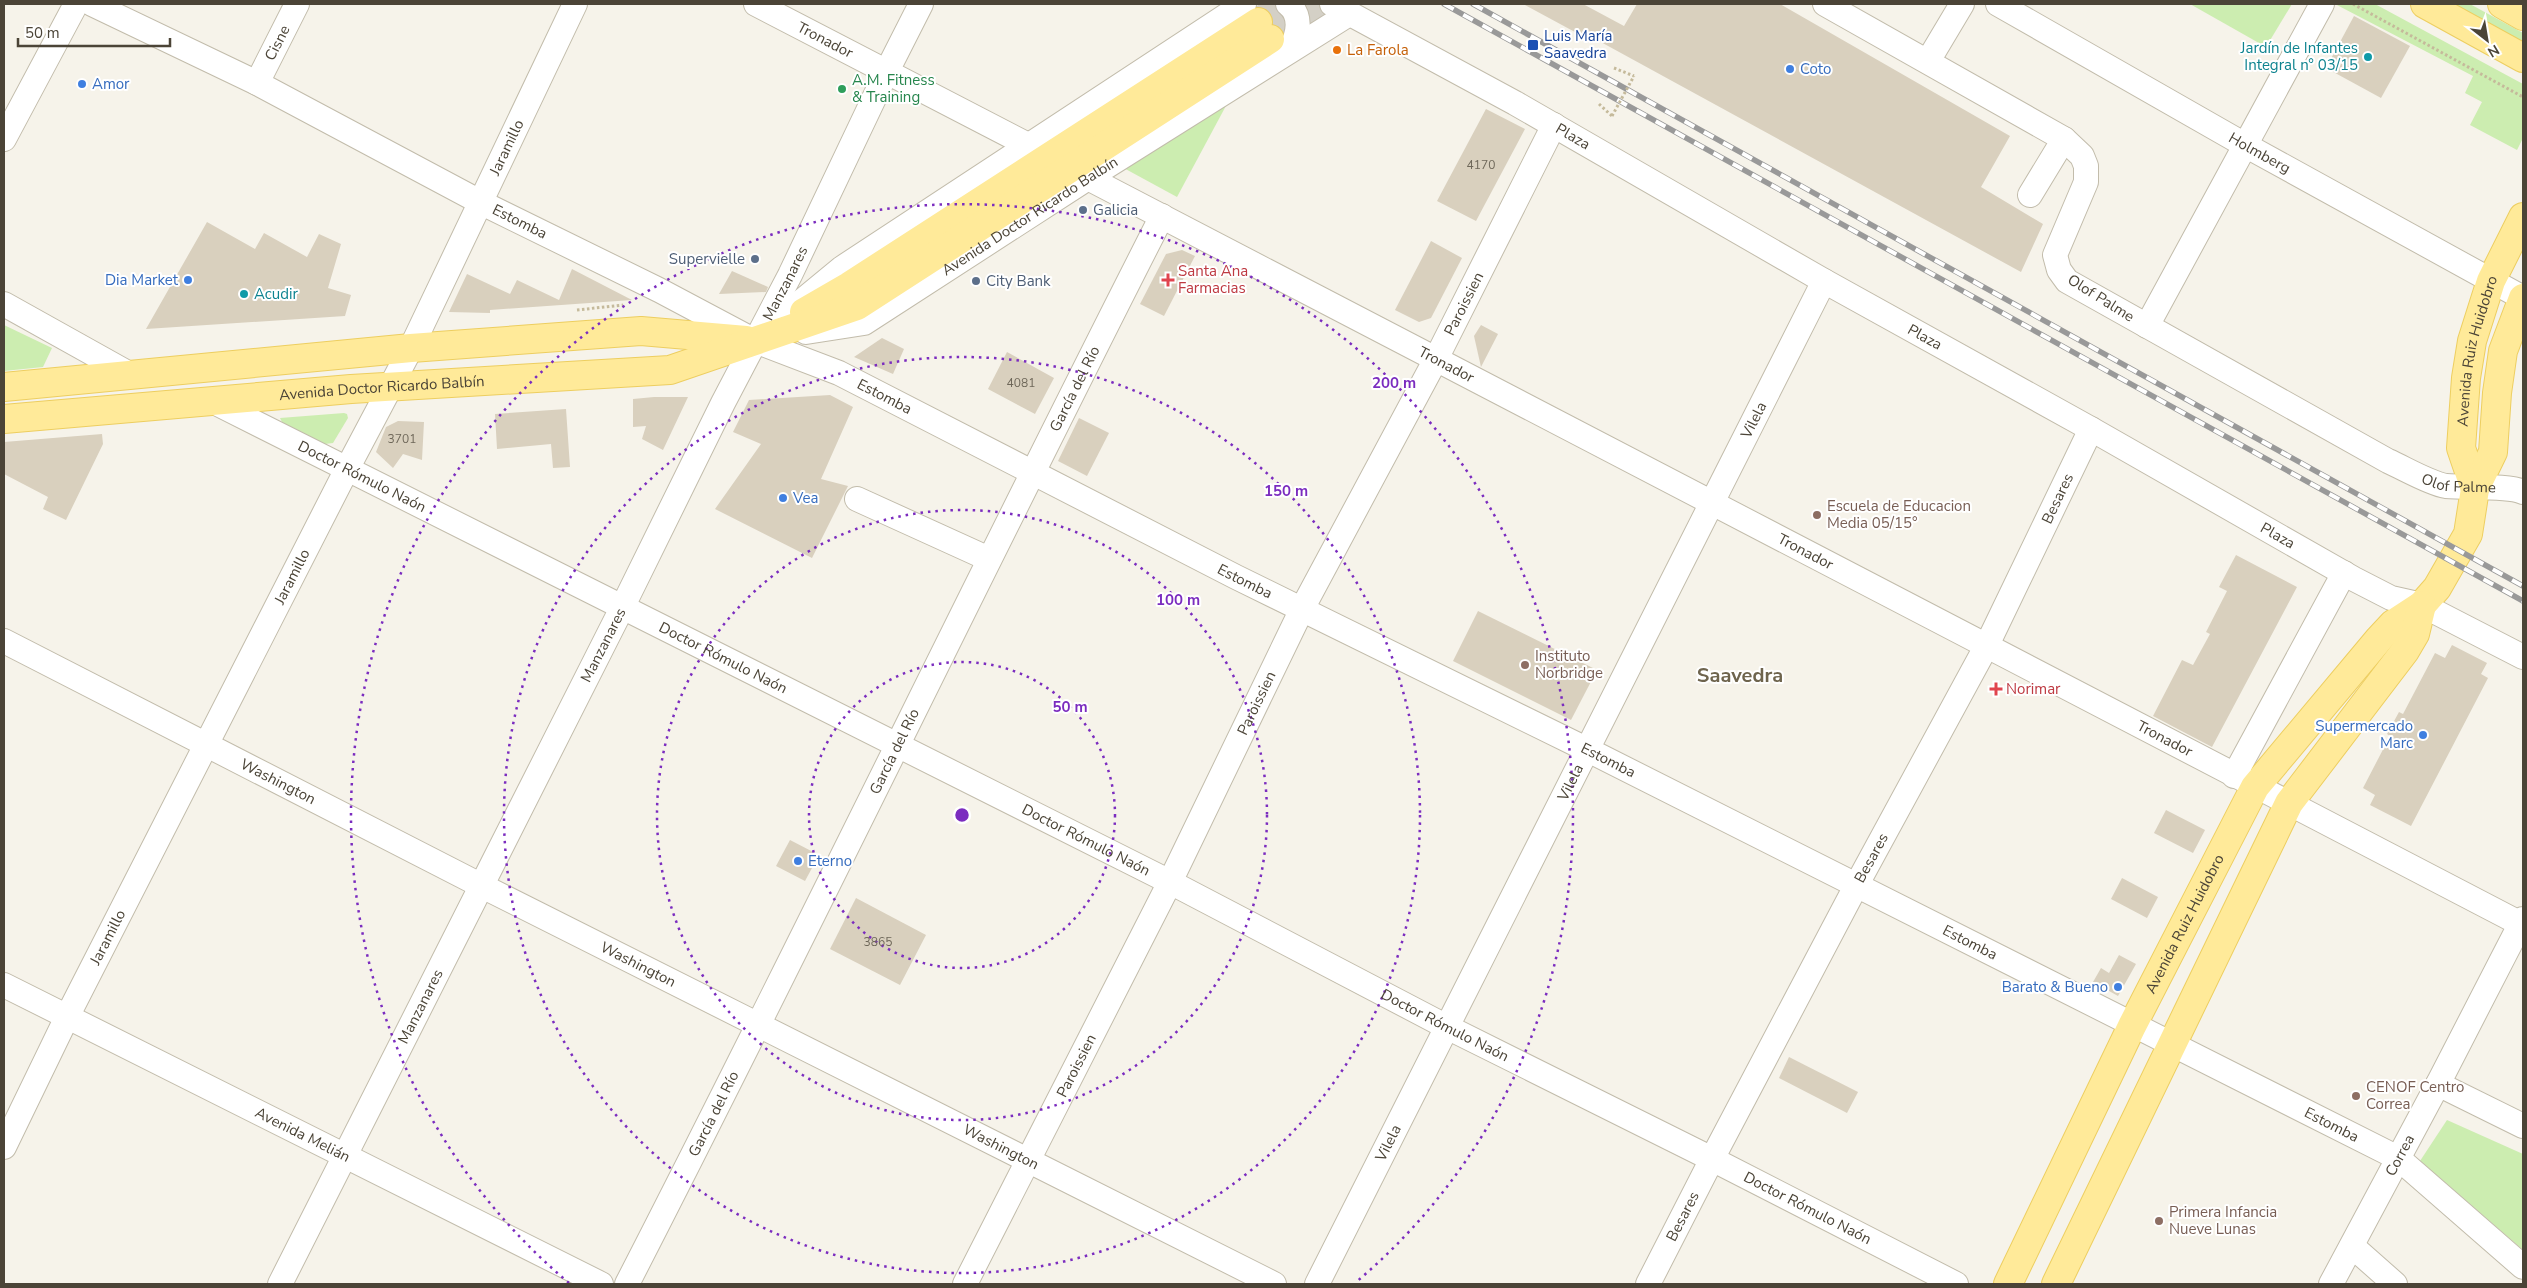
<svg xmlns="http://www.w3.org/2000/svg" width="2527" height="1288" viewBox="0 0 2527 1288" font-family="'Nunito Sans',sans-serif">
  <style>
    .green { fill: #ccedb0 }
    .building { fill: #d9d0be }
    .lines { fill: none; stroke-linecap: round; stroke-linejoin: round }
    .major-tunnel { stroke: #d4d0c6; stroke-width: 28; stroke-dasharray: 28 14; stroke-linecap: butt }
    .minor-casing { stroke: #c2bcab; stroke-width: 26 }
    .major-casing { stroke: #edce60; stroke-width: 30 }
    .path { stroke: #c5ba9b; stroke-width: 3; stroke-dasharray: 2.5 2.5; stroke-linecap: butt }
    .minor { stroke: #fff; stroke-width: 24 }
    .major { stroke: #ffea99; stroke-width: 28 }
    .rail-casing { stroke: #999; stroke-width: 5.5 }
    .rail { stroke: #fff; stroke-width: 4; stroke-dasharray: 11; stroke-linecap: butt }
    .path-bridge { stroke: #c5ba9b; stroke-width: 3; stroke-dasharray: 2.5 2.5; stroke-linecap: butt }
    .ring { fill: none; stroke: #7b2cbf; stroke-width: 2.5; stroke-dasharray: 2.5 5 }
    .transit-dot { fill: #1a4fb4; stroke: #fff; stroke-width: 2 }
    .food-dot { fill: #e8710a; stroke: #fff; stroke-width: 2 }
    .culture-dot { fill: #0f9aa8; stroke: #fff; stroke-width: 2 }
    .shop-dot { fill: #3f7fe0; stroke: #fff; stroke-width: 2 }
    .leisure-dot { fill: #2e9e5b; stroke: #fff; stroke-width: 2 }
    .service-dot { fill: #5c6f8a; stroke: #fff; stroke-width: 2 }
    .health-dot { fill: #e0444e; stroke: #fff; stroke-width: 2 }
    .education-dot { fill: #8d6e63; stroke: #fff; stroke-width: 2 }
    .labels { text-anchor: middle; stroke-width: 4; stroke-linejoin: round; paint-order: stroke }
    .number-label { font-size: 12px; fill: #6e6759 }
    .transit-label { font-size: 15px; fill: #164399; stroke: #fff; text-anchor: start }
    .street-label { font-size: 15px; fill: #4b4437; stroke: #fff }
    .culture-label { font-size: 15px; fill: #0d838f; stroke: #fff; text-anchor: end }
    .food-label { font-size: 15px; fill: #c56008; stroke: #fff; text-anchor: start }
    .shop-label { font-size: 15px; fill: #366cbe; stroke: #fff; text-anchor: start }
    .leisure-label { font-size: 15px; fill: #27864d; stroke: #fff; text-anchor: start }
    .service-label { font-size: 15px; fill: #4e5e75; stroke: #fff; text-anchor: start }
    .health-label { font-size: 15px; fill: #be3a42; stroke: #fff; text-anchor: start }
    .education-label { font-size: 15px; fill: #785e54; stroke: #fff; text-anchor: start }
    .district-label { font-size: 20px; font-weight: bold; fill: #6e644d; stroke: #fff }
    .centre { fill: #7b2cbf; stroke: #fff; stroke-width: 2.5 }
    .ring-label { font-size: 15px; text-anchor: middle; font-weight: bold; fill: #7b2cbf; stroke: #fff; stroke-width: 4; stroke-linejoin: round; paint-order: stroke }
  </style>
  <rect width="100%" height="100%" fill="#f6f3ea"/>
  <g class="green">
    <path d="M2190 4H2292L2266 47Z"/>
    <path d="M2335 4H2375L2523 84V138L2517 150 2470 125 2482 102 2465 93 2473 76Z"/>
    <path d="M2448 4H2470L2523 33V45Z"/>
    <path d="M1235 89 1177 197 1120 166Z"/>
    <path d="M4 325 52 348 43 367 4 371Z"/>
    <path d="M344 413 347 414 348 418 333 443 325 444 283 424 280 418Z"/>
    <path d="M2447 1120 2523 1154V1250L2420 1161Z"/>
  </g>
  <g class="building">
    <path d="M1523 4H1583L1624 26 1637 4H1780L2010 136 1981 187 2043 224 2021 272 1588 35 1586 38Z"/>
    <path d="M2354 16 2410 46 2381 98 2326 68Z"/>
    <path d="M1486 109 1525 129 1476 221 1437 201Z"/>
    <path d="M207 222 255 249 264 233 307 257 319 234 341 244 328 288 351 295 345 316 146 329Z"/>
    <path d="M1431 241 1462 258 1431 318 1419 322 1395 310Z"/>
    <path d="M1182 250 1195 256 1164 316 1140 304 1166 254Z"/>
    <path d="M572 269 632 300 490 310V313L449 312 467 274 510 294 517 280 559 300Z"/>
    <path d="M732 271 768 287 766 292 719 294Z"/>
    <path d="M1481 325 1498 334 1481 367 1474 336Z"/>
    <path d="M882 338 904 349 893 374 854 357Z"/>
    <path d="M1007 352 1054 378 1035 414 988 389Z"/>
    <path d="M830 395 853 407 821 479 848 486 812 558 715 509 761 444 733 432 749 400Z"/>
    <path d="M654 397H688L663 450 642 439 646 426 633 427V399Z"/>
    <path d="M566 409 570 467 553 468 551 444 497 449 495 414Z"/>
    <path d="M1079 418 1109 433 1087 476 1058 461Z"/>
    <path d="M398 421 424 422 422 460 403 454 393 468 376 452 386 427Z"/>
    <path d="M102 434 103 444 66 520 43 509 48 497 4 474V442Z"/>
    <path d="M2236 555 2297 587 2212 747 2153 716 2182 660 2193 665 2210 634 2206 632 2227 591 2219 587Z"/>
    <path d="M1478 611 1597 670 1571 720 1453 661Z"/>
    <path d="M2452 645 2487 663 2481 674 2488 678 2411 826 2370 805 2375 795 2363 788 2390 736 2387 734 2399 712 2403 714 2435 653 2445 658Z"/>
    <path d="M2166 810 2205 830 2193 853 2154 833Z"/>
    <path d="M790 840 819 855 805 881 776 866Z"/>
    <path d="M2122 878 2158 897 2147 918 2111 899Z"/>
    <path d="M856 898 926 935 900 985 830 949Z"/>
    <path d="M2119 955 2136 964 2118 996 2093 982 2101 968 2109 973Z"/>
    <path d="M1789 1057 1858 1092 1847 1113 1779 1078Z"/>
  </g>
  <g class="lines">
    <g class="major-tunnel">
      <path d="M1258 22 1285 4"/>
      <path d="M1270 39 1326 4"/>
    </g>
    <defs>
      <g id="minor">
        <path id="s1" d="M92 4 257 83 482 203 659 290 755 341 839 373 1236 577 1586 749 2398 1158 2523 1267"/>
        <path id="s2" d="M756 4 1028 145"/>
        <path d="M1288 4C1303 16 1298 35 1290 50"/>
        <path id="s3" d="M1332 4 1515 103 1824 281 2091 429 2354 579 2391 598 2422 605 2523 657"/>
        <path id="s4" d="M1825 4 2064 139 2082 156 2086 166V182L2055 255 2059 270 2067 281 2388 461C2404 468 2429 483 2446 486 2466 488 2509 485 2523 492"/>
        <path id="s5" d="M1998 4 2245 145 2523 298"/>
        <path d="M1928 61 1962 4"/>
        <path id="s6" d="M257 83 297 4"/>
        <path d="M4 139 76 4"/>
        <path id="s7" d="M1088 178 2523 925"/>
        <path d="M2030 195 2064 139"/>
        <path d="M4 304 133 376"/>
        <path d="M791 310 842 268 1244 4"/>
        <path d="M2147 326 2322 4"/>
        <path id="s8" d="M806 332 864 323 1088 178 1349 14"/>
        <path id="s9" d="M212 401 1170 882 1447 1027 1712 1159 1956 1284"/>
        <path d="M857 499 989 559"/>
        <path id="s10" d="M4 641 482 886 1274 1284"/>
        <path d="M2234 776 2344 573"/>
        <path id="s11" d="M4 985 601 1284"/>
        <path d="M2438 1084 2523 1126"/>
        <path id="s12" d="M4 1147 67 1017 347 469 411 348 575 4"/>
        <path d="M2352 1246 2395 1284"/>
        <path id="s13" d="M280 1284 622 608 723 403 790 275 887 71 921 4"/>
        <path id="s14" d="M627 1284C809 930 981 571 1162 216"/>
        <path id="s15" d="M965 1284 1170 882 1302 609 1436 359 1554 125"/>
        <path id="s16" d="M1317 1284 1824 281"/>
        <path id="s17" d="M1648 1284 1712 1159 1856 886 1987 645 2091 429"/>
        <path id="s18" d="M2331 1284 2438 1084 2523 919"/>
      </g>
      <g id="major">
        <path d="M2425 4 2523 58"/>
        <path d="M2502 4 2523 16"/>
        <path d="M804 312 849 286 1258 22"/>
        <path d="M4 387 411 348 641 331 746 340"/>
        <path id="s19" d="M4 419 351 389 670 370 857 306 1270 39"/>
        <path id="s20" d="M2475 489 2461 448 2466 378 2472 341 2491 281 2523 217"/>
        <path id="s21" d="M2008 1284 2132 1026 2255 787 2379 639 2393 624 2422 605 2437 588 2468 534 2475 489 2493 452 2497 393 2503 351 2523 298"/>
        <path d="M2056 1284 2289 803 2405 651 2415 634 2422 605"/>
      </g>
    </defs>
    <use href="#minor" class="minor-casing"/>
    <use href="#major" class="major-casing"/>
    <g class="path">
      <path d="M2353 4 2523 97"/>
      <path d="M1614 68 1634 76"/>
      <path d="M1599 104 1612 116"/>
      <path d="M577 310 623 305"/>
    </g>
    <use href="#minor" class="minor"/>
    <use href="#major" class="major"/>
    <defs>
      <g id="rail">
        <path d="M1444 4 2523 601"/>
        <path d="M1473 4 2523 586"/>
      </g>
    </defs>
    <use href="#rail" class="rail-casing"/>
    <use href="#rail" class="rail"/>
    <path class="path-bridge" d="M1612 116 1634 76"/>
  </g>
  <g class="ring">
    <circle cx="962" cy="815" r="153"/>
    <circle cx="962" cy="815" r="305"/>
    <circle cx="962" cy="815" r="458"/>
    <path d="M569 1283A611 611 0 1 1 1355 1283"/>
  </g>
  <rect class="transit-dot" x="1527" y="39" width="12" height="12" rx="2.5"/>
  <circle class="food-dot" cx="1337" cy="50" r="5"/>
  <g class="culture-dot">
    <circle cx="2368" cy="57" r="5"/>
    <circle cx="244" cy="294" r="5"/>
  </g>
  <g class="shop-dot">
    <circle cx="1790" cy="69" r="5"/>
    <circle cx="82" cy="84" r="5"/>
    <circle cx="188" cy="280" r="5"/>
    <circle cx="783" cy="498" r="5"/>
    <circle cx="2423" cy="735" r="5"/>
    <circle cx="798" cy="861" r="5"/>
    <circle cx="2118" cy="987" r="5"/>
  </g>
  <circle class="leisure-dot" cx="842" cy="89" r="5"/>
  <g class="service-dot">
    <circle cx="1083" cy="210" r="5"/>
    <circle cx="755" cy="259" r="5"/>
    <circle cx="976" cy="281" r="5"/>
  </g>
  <g class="health-dot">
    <path d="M1165.5 272.5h5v5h5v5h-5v5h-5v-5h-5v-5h5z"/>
    <path d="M1993.5 681.5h5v5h5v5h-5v5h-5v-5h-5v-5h5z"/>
  </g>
  <g class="education-dot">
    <circle cx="1817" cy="515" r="5"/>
    <circle cx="1525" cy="665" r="5"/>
    <circle cx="2356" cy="1096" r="5"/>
    <circle cx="2159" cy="1221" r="5"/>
  </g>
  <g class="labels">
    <g class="number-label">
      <text x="1481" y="169">4170</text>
      <text x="1021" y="387">4081</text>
      <text x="402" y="443">3701</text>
      <text x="878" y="946">3865</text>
    </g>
    <g class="transit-label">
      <text x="1544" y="41">Luis María<tspan x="1544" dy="17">Saavedra</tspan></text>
    </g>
    <g class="street-label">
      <text dy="5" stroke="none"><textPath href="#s2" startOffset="78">Tronador</textPath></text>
      <text dy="5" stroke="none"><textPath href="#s6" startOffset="45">Cisne</textPath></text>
      <text dy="5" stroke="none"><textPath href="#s3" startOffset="275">Plaza</textPath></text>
      <text dy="5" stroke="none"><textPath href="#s12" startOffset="1119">Jaramillo</textPath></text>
      <text dy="5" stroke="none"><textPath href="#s5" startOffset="301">Holmberg</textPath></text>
      <text dy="5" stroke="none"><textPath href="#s8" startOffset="256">Avenida Doctor Ricardo Balbín</textPath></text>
      <text dy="5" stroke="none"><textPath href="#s1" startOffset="480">Estomba</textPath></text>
      <text dy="5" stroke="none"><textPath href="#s13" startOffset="1121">Manzanares</textPath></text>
      <text transform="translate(2101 298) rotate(32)" y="5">Olof Palme</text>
      <text dy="5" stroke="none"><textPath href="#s15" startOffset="1100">Paroissien</textPath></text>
      <text dy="5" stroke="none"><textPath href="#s3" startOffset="680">Plaza</textPath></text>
      <text dy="5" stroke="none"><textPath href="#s20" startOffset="142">Avenida Ruiz Huidobro</textPath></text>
      <text dy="5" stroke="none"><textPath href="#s7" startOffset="404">Tronador</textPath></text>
      <text dy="5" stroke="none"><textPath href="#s14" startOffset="1001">García del Río</textPath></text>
      <text dy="5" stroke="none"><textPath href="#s19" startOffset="379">Avenida Doctor Ricardo Balbín</textPath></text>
      <text dy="5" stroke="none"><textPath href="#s1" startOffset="885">Estomba</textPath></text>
      <text dy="5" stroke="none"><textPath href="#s16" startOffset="968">Vilela</textPath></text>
      <text dy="5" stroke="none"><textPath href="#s9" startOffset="168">Doctor Rómulo Naón</textPath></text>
      <text dy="5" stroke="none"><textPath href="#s4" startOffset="878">Olof Palme</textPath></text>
      <text dy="5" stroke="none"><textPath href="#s17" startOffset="886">Besares</textPath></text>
      <text dy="5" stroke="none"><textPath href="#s3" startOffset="1085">Plaza</textPath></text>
      <text dy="5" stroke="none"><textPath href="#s7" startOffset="809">Tronador</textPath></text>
      <text dy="5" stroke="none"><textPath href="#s12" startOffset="639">Jaramillo</textPath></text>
      <text dy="5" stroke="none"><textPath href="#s1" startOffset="1290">Estomba</textPath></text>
      <text dy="5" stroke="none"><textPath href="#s13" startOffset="716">Manzanares</textPath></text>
      <text dy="5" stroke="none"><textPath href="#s9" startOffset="572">Doctor Rómulo Naón</textPath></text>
      <text dy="5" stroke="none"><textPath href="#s15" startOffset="650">Paroissien</textPath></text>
      <text dy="5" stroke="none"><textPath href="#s7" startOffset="1214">Tronador</textPath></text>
      <text dy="5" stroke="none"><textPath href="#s14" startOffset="596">García del Río</textPath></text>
      <text dy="5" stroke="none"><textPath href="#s1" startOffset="1695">Estomba</textPath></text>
      <text dy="5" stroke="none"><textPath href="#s10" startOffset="308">Washington</textPath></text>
      <text dy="5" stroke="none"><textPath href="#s16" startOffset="562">Vilela</textPath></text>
      <text dy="5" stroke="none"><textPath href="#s9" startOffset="978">Doctor Rómulo Naón</textPath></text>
      <text dy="5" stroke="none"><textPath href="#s17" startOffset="481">Besares</textPath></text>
      <text dy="5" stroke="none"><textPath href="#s21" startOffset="401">Avenida Ruiz Huidobro</textPath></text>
      <text dy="5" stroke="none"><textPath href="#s12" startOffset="234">Jaramillo</textPath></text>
      <text dy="5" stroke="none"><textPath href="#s1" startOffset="2100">Estomba</textPath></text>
      <text dy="5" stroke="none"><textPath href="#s10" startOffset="712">Washington</textPath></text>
      <text dy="5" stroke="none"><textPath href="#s13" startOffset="311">Manzanares</textPath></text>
      <text dy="5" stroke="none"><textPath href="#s9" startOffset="1382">Doctor Rómulo Naón</textPath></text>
      <text dy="5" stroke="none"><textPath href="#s15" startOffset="245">Paroissien</textPath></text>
      <text dy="5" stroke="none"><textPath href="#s14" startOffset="191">García del Río</textPath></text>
      <text dy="5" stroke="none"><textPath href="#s1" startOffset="2505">Estomba</textPath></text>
      <text dy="5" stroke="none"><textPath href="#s11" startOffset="334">Avenida Melián</textPath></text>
      <text dy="5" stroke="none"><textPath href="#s16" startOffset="158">Vilela</textPath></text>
      <text dy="5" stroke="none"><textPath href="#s10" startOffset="1118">Washington</textPath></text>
      <text dy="5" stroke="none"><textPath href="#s18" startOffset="146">Correa</textPath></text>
      <text dy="5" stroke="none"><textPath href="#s9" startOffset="1788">Doctor Rómulo Naón</textPath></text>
      <text dy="5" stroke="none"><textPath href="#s17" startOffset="76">Besares</textPath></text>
    </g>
    <g class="culture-label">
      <text x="2358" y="53">Jardín de Infantes<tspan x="2358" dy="17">Integral n° 03/15</tspan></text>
      <text x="254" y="299" text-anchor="start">Acudir</text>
    </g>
    <g class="food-label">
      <text x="1347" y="55">La Farola</text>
    </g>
    <g class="shop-label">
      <text x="1800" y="74">Coto</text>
      <text x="92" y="89">Amor</text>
      <text x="178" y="285" text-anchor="end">Dia Market</text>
      <text x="793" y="503">Vea</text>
      <text x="2413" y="731" text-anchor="end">Supermercado<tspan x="2413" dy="17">Marc</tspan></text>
      <text x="808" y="866">Eterno</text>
      <text x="2108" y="992" text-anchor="end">Barato &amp; Bueno</text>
    </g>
    <g class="leisure-label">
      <text x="852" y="85">A.M. Fitness<tspan x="852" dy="17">&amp; Training</tspan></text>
    </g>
    <g class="service-label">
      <text x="1093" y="215">Galicia</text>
      <text x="745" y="264" text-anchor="end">Supervielle</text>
      <text x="986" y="286">City Bank</text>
    </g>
    <g class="health-label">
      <text x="1178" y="276">Santa Ana<tspan x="1178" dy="17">Farmacias</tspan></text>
      <text x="2006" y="694">Norimar</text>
    </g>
    <g class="education-label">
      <text x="1827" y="511">Escuela de Educacion<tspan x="1827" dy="17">Media 05/15°</tspan></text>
      <text x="1535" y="661">Instituto<tspan x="1535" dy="17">Norbridge</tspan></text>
      <text x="2366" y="1092">CENOF Centro<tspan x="2366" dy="17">Correa</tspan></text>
      <text x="2169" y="1217">Primera Infancia<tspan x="2169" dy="17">Nueve Lunas</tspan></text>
    </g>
    <g class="district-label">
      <text x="1740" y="682">Saavedra</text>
    </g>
  </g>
  <circle cx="962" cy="815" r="8" class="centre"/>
  <g class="ring-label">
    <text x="1394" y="388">200 m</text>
    <text x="1286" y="496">150 m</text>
    <text x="1178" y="605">100 m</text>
    <text x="1070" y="712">50 m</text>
  </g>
  <rect width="2527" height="1288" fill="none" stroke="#4b4437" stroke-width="10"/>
  <g transform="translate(2487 40) rotate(149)" stroke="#ffffff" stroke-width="4" paint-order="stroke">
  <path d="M0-4L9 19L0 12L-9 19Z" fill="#4b4437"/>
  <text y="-8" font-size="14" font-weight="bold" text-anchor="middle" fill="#4b4437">N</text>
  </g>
  <path d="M18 38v8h152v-8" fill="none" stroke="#4b4437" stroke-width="2.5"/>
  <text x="25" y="38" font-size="15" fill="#4b4437" stroke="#ffffff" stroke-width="4" paint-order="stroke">50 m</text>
</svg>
